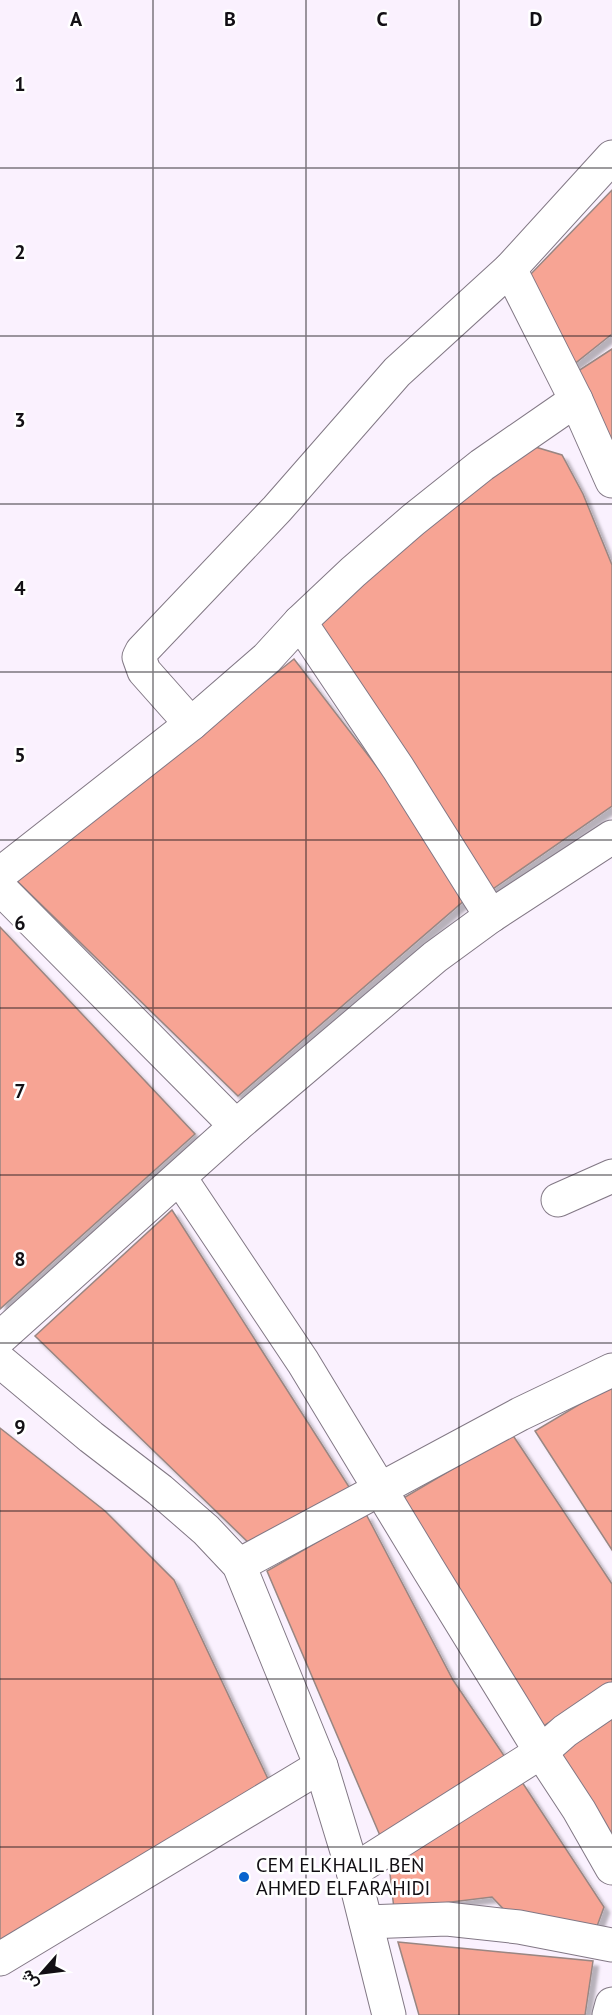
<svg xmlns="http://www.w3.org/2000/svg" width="612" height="2015" viewBox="0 0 612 2015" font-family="'PT Sans',Vazirmatn,sans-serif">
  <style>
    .building { fill: #f7a494; stroke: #998682; stroke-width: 1.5; filter: url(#shadow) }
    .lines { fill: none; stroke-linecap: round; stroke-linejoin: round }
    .minor-casing { stroke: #827885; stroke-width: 35 }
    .minor { stroke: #fff; stroke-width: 33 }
    .grid { fill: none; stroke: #120f14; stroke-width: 1.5; stroke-opacity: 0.55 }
    .poi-dot { fill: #0864cd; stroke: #fff; stroke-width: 2 }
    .labels { text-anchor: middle; stroke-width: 5; stroke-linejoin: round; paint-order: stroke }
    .poi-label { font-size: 20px; fill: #120f14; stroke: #fff; text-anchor: start }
    .grid-label { font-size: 20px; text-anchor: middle; font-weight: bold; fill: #120f14; stroke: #fff; stroke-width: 5; stroke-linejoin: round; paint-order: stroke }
  </style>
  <defs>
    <filter id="shadow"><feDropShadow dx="5.5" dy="5.5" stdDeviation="1.5" flood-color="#0004"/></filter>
  </defs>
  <rect width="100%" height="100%" fill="#faf1fe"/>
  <g class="building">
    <path d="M612 190V334L573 365 526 279Z"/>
    <path d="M612 349V445L575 373Z"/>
    <path d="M532 446 562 455 583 494 612 565V806L487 893 315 621 495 468Z"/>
    <path d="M294 659 401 798 466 899 238 1096 15 879Z"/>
    <path d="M0 927 195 1134 0 1309Z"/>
    <path d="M172 1210 351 1490 252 1546 35 1336Z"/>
    <path d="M612 1380V1550L535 1431 597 1394Z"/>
    <path d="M0 1428 105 1511 174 1580 268 1779 0 1942Z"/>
    <path d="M512 1434 612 1584V1684L537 1730 395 1503Z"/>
    <path d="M366 1514 453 1680 511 1766 384 1845 267 1571Z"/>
    <path d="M612 1711V1847L547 1750Z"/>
    <path d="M522 1782 604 1907 596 1929 512 1918 492 1897 394 1909 389 1865Z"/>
    <path d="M398 1942 593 1961 585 2015H419Z"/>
  </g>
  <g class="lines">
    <defs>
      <g id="minor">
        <path d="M510 269 576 400 612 481"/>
        <path d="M300 622 398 768 491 916"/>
        <path d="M191 724 144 671 139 657 142 651 277 509 397 372 510 269 612 157"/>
        <path d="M0 874 191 724 267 658 300 622 353 572 413 520 482 465 576 400"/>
        <path d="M0 888 236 1126"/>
        <path d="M180 1178 303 1362 429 1570 541 1752 579 1810 612 1868"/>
        <path d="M558 1200 612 1176"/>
        <path d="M0 1338 236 1126 435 957 491 916 612 837"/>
        <path d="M0 1361 91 1437 160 1490 206 1530 239 1565 321 1766 353 1871 389 2015"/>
        <path d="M239 1565 520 1414 612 1370"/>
        <path d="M353 1871 541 1752 565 1731 612 1699"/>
        <path d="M366 1922 447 1919 519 1927 612 1945"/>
        <path d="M0 1959 321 1766"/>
        <path d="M609 2015 612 2004"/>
      </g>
    </defs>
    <use href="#minor" class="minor-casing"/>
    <use href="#minor" class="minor"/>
  </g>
  <path class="grid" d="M153 0V2015M306 0V2015M459 0V2015M0 168H612M0 336H612M0 504H612M0 672H612M0 840H612M0 1008H612M0 1175H612M0 1343H612M0 1511H612M0 1679H612M0 1847H612"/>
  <circle class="poi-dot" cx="244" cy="1877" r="6"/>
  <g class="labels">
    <g class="poi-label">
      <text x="256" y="1872">CEM ELKHALIL BEN<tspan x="256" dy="23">AHMED ELFARAHIDI</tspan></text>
    </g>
  </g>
  <g class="grid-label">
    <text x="76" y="26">A</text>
    <text x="230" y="26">B</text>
    <text x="382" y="26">C</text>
    <text x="536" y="26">D</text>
    <text x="20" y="91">1</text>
    <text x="20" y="259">2</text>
    <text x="20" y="427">3</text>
    <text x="20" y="595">4</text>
    <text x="20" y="762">5</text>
    <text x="20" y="930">6</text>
    <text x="20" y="1098">7</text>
    <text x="20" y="1266">8</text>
    <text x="20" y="1434">9</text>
  </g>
  <g transform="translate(42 1973) rotate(242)" stroke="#ffffff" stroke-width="4.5" paint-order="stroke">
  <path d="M0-4.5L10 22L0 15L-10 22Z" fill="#120f14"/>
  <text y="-9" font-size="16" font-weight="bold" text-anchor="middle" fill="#120f14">ش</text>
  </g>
</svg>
